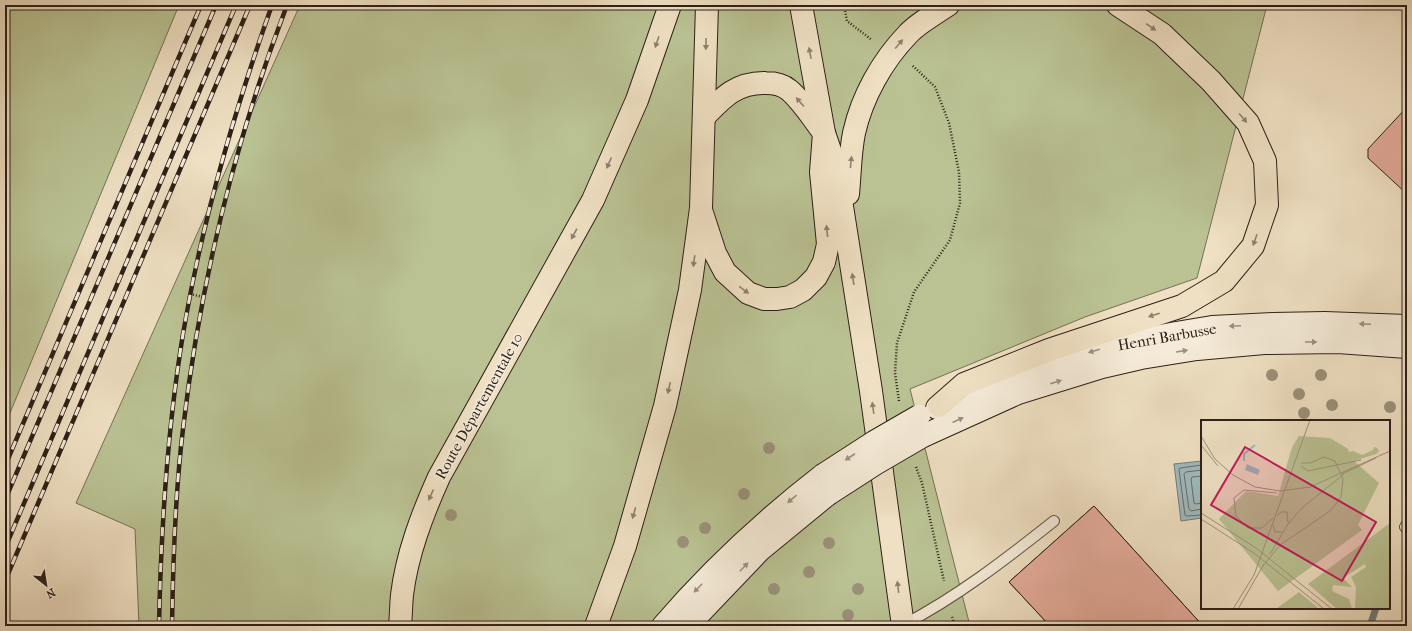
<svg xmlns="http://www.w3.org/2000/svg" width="1412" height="631" viewBox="0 0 1412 631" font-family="'IM FELL French Canon',serif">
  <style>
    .green { fill: #bac293; stroke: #737156 }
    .water { fill: #9fbabe; stroke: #717c7c }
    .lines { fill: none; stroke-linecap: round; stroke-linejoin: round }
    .shore { stroke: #666d6b; stroke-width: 1 }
    .stream { stroke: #717c7c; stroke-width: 7 }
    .building { fill: #e4ab9a; stroke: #2c2018 }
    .lane-casing { stroke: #5d5043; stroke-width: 12 }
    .secondary-casing { stroke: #2c2018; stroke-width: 24 }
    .primary-casing { stroke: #2c2018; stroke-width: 24 }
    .path { stroke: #2c2018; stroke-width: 2.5; stroke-dasharray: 1 2; stroke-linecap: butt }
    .lane { stroke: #f5ebd8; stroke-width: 10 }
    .secondary { stroke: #f5ebd8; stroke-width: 22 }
    .primary { stroke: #efe0c3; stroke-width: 22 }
    .rail-casing { stroke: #2c2018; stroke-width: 4.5 }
    .rail { stroke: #f5ebd8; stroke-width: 3; stroke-dasharray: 9; stroke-linecap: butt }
    .secondary-bridge-casing { stroke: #2c2018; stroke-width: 24; stroke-linecap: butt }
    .secondary-bridge { stroke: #f5ebd8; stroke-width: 22 }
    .tree { fill: #9b9179 }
    .oneway { fill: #8e806e }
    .oneway2 { fill: #9b9082 }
    .labels { text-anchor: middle; stroke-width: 3.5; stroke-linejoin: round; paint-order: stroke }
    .street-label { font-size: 15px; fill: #2c2018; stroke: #f5ebd8 }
    .inset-river { fill: none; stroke: #9fbabe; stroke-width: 2 }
    .inset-road { fill: none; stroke: #a1937f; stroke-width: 1 }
    .view { fill: #c2185b; fill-opacity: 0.15; stroke: #c2185b; stroke-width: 2 }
    .inset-edge { fill: none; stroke: #2c2018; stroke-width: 2 }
  </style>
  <rect width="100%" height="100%" fill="#efe0c3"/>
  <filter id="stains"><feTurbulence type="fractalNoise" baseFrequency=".005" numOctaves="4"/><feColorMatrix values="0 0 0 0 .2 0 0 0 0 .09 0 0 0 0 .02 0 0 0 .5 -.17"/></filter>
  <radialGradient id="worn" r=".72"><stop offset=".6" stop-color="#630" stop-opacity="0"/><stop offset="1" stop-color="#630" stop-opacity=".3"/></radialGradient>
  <g class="green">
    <path d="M5 5H179L5 425Z"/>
    <path d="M300 5H1267L1197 278 1085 317 910 389 970 626H139L135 529 76 503Z"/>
  </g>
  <path class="water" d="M1202 461V518L1181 521 1174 464Z"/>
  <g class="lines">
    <g class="shore">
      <path d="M1202 465 1180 468 1179 470 1185 515 1187 516 1202 515"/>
      <path d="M1202 470 1186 472 1184 474 1189 509 1191 511 1202 509"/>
      <path d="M1202 476 1192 477 1191 479 1194 503 1196 504 1202 503"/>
    </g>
    <path class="stream" d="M1370 626 1376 608"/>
  </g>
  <g class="building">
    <path d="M1407 107V194L1368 158V149Z"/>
    <path d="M1094 506 1203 626H1050L1009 582Z"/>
    <path d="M1094 506 1203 626H1050L1009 582Z"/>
  </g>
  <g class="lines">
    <defs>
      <g id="lane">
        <path d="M1407 524 1405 527 1407 528"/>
        <path d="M903 625C957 597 1006 559 1054 521"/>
      </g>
      <g id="secondary">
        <path d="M937 408 958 401 996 384 1063 360 1124 343 1176 333 1212 327 1273 324 1325 323 1407 326"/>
        <path d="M923 436 1018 393 1102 367 1141 358 1197 349 1264 343 1338 342 1407 347"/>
        <path d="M663 626C711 570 765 520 823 475"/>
        <path d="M689 626 699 614 760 550 827 495"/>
      </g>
      <g id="primary">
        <path d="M801 5 824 133 836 168 871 391 903 626"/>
        <path d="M848 194C850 174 850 152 854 133 862 97 882 61 908 34 918 23 935 14 948 5"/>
        <path d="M702 213 715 253 725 272 748 293 764 299H777L790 297 803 290 816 277 824 262 828 244 821 172 824 133C813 119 803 102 789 90 783 85 774 83 766 83 737 82 723 97 704 117"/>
        <path d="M939 406 964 384 1049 350 1182 306 1224 281 1253 246 1267 205 1265 161 1248 123 1211 81 1162 34 1118 5"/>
        <path d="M400 626C401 616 401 605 402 595 407 554 422 515 439 477L593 200 637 100 670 5"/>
        <path d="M596 626 625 546 665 406 690 290 701 208 707 5"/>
      </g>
    </defs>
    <use href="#lane" class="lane-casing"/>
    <use href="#secondary" class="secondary-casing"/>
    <use href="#primary" class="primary-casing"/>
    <g class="path">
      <path d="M844 5 847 21 872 40"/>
      <path d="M190 294 203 297"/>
      <path d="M899 401 895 373 897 343 914 292 950 240 960 203 959 172 949 123 935 87 912 65"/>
      <path d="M916 467 922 483 944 581"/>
      <path d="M952 617 955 626"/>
    </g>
    <use href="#lane" class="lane"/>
    <use href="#secondary" class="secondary"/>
    <use href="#primary" class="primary"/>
    <defs>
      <g id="rail">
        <path d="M5 466 201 5"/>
        <path d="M5 500 216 5"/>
        <path d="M5 548 236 5"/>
        <path d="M5 581 250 5"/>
        <path d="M159 626C161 528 167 431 183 334 202 221 234 112 272 5"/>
        <path d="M172 626C173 560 175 494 183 429 200 284 235 141 287 5"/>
      </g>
    </defs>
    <use href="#rail" class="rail-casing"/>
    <use href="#rail" class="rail"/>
    <defs>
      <g id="secondary-bridge">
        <path d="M823 475 874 442 919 416"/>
        <path d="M827 495 875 464 923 436"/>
      </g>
    </defs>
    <use href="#secondary-bridge" class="secondary-bridge-casing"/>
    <use href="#secondary-bridge" class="secondary-bridge"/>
  </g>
  <g class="tree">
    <circle cx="1272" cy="375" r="6"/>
    <circle cx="1321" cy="375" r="6"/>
    <circle cx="1299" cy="394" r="6"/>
    <circle cx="1332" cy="405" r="6"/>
    <circle cx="1390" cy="407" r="6"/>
    <circle cx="1304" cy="413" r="6"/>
    <circle cx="769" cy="448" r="6"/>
    <circle cx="744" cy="494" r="6"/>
    <circle cx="451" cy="515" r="6"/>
    <circle cx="705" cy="528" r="6"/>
    <circle cx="683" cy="542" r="6"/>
    <circle cx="829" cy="543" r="6"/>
    <circle cx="809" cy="572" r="6"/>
    <circle cx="774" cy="589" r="6"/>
    <circle cx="858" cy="589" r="6"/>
    <circle cx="848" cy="615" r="6"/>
  </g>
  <defs><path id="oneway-solid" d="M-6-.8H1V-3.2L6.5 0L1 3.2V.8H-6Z"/></defs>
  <g class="oneway">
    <use href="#oneway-solid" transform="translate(1151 27) rotate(34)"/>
    <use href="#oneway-solid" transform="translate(657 42) rotate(109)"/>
    <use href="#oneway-solid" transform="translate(706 44) rotate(91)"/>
    <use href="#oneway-solid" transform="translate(899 44) rotate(-50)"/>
    <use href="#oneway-solid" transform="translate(810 53) rotate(-100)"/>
    <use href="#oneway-solid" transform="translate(800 102) rotate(-131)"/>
    <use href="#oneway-solid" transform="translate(1243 118) rotate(49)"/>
    <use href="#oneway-solid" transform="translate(851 162) rotate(-84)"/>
    <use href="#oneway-solid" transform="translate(609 163) rotate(114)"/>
    <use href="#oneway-solid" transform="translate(827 231) rotate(-96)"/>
    <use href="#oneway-solid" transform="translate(574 234) rotate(119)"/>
    <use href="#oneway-solid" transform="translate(1255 240) rotate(109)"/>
    <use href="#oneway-solid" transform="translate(694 261) rotate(98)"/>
    <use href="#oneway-solid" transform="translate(853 279) rotate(-99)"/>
    <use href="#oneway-solid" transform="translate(744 290) rotate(36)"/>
    <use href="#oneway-solid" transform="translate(1154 315) rotate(162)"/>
    <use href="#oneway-solid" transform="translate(669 388) rotate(102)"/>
    <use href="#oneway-solid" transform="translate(873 408) rotate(-98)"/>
    <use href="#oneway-solid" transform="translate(431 495) rotate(114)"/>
    <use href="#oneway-solid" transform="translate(634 513) rotate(106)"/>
    <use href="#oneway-solid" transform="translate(898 587) rotate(-97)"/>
  </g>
  <g class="oneway2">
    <use href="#oneway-solid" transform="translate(1365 324) rotate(-178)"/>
    <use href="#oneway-solid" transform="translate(1235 326) rotate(177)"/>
    <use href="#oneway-solid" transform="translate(1311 342)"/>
    <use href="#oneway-solid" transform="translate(1094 351) rotate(164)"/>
    <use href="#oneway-solid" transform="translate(1182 351) rotate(-9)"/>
    <use href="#oneway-solid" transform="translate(1056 382) rotate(-17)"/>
    <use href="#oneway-solid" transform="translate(958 420) rotate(-24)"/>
    <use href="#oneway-solid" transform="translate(850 457) rotate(147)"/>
    <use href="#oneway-solid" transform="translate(792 499) rotate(140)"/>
    <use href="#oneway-solid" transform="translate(744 567) rotate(-46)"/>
    <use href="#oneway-solid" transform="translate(698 588) rotate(134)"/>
  </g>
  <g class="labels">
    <g class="street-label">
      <text transform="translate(1167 337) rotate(-10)" y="5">Henri Barbusse</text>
      <text transform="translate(479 406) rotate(-61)" y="5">Route Départementale 10</text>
    </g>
  </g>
  <g transform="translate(1201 420)">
    <rect width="189" height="189" fill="#efe0c3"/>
    <path d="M98 16 129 18 147 29 148 32 152 31 161 35 172 30 173 27 176 28 178 31 175 34 153 41 178 63 157 105 161 110 77 171 18 99 45 71 77 76 91 27ZM189 103V189H154L155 167 150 157 165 147 164 144 142 158 151 167 132 165 131 171 148 179 151 189H136L107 164ZM98 172 118 189H75Z" fill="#bac293"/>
    <path d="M46 44 59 50 57 55 44 50Z" fill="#9fbabe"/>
    <path class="inset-river" d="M43 41V34L54 25"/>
    <path class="inset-road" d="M0 16 14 39 32 55 54 67 79 71 109 67 189 31M0 25 17 46M100 46 107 51 160 40M141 54 175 38M0 93 55 128 131 189M76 96 80 92H86L87 103M72 98 61 108H47L35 96 33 78 43 70 76 73M0 99 53 133 123 189M72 105 74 112H82M69 134 87 104 101 88 143 54M62 146 79 125 129 91 140 77 142 59 134 41 123 37 109 43H100M32 189 53 155 109 0M37 189 63 144"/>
    <path class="view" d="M44 27 175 102 141 161 10 85Z"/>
    <rect width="189" height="189" class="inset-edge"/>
  </g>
  <rect width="1412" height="631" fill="none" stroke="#efe0c3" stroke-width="20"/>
  <rect x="6" y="6" width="1400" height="619" fill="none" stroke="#2c2018" stroke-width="2"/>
  <rect x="10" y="10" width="1392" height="611" fill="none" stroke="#2c2018"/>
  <g transform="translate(46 585) rotate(150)" stroke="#f5ebd8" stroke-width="3" paint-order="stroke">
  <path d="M0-3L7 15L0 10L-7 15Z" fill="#2c2018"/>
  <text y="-6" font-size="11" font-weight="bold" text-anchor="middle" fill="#2c2018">N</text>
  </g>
  <rect width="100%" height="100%" filter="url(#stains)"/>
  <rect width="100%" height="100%" fill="url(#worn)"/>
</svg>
